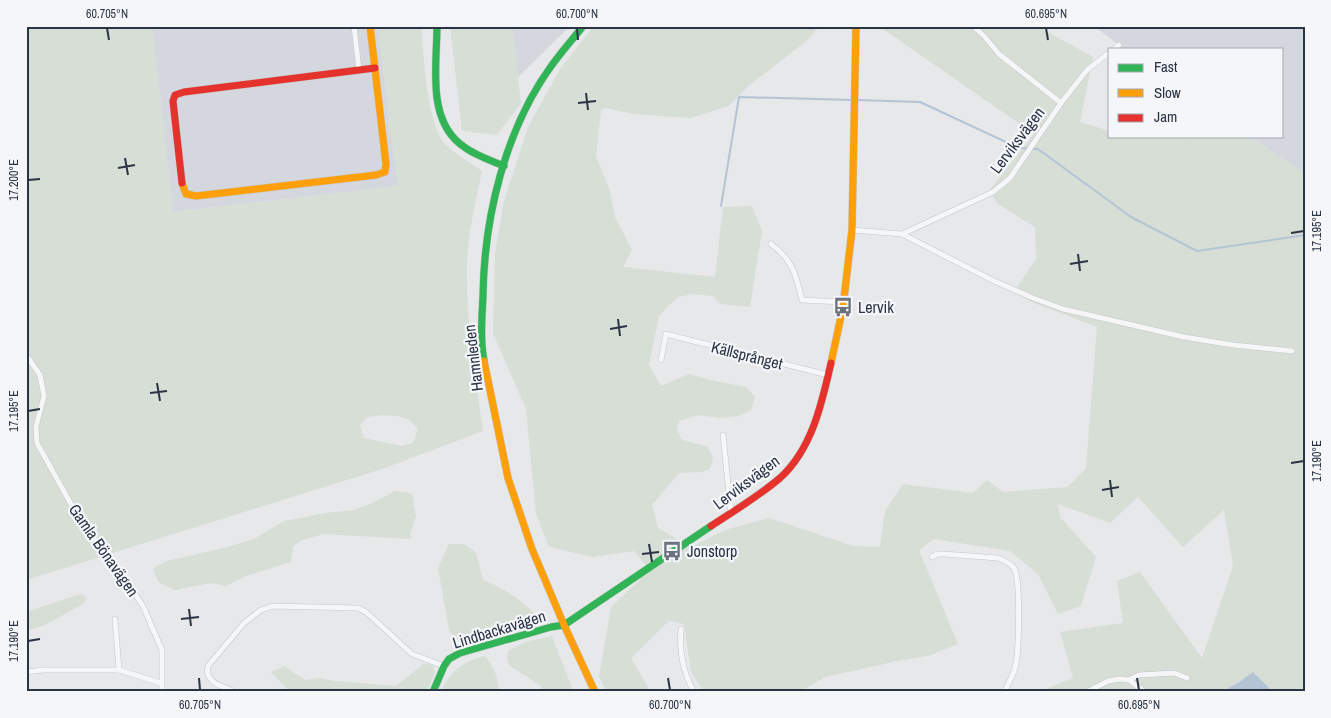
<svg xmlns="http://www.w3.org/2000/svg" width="1331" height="718" viewBox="0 0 1331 718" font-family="'Archivo Narrow',sans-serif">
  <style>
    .built { fill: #d4d7dd }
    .green { fill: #d6ded6; fill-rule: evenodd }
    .water { fill: #b4c4d5 }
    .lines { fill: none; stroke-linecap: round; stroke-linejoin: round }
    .stream { stroke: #b4c4d5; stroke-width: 2 }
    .street-casing { stroke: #c4c6c8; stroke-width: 6 }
    .fast-casing { stroke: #c4c6c8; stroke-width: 8 }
    .slow-casing { stroke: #c4c6c8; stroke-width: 8 }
    .jam-casing { stroke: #c4c6c8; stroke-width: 8 }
    .street { stroke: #f5f6f7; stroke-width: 5 }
    .fast { stroke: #30b455; stroke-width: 7 }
    .slow { stroke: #ff9f0a; stroke-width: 7 }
    .jam { stroke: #e5322d; stroke-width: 7 }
    .ticks { fill: none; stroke: #2b3445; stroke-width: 2 }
    .labels { text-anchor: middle; stroke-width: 4.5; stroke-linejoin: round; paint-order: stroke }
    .street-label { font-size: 16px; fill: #2b3445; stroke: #f4f6f9 }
    .poi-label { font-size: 16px; fill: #2b3445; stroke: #f4f6f9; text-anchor: start }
    .neatline { fill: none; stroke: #2b3445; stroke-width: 2 }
    .ticks-label { font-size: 12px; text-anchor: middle; fill: #2b3445 }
  </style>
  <rect width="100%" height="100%" fill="#e6e8ea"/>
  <g class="built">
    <path d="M152 26H378L398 186 173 212Z"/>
    <path d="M512 26H570L518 77Z"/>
    <path d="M1094 26H1305V174L1248 136H1282V49H1124Z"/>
  </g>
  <g class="green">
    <path d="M26 26H152L173 212 398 186 378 26H422C422 50 428 127 445 144 455 154 470 162 482 171 476 200 469 229 467 259 465 316 475 374 483 431L382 469 26 580ZM382 415C401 417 406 414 418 429L413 443 402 446 364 438 360 425 367 417Z"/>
    <path d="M450 26H512L521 103 497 135 462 131Z"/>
    <path d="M594 26H1037L1093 57 1080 122 1110 131V136H1176L1192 139V136H1248L1305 174V692H1038L1073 678 1060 632 1123 623 1117 581 1140 572 1202 658 1233 566 1224 510 1183 547 1138 497 1110 523 1058 504 1060 517 1096 557 1081 606 1058 614 1038 574 1010 551 934 539 919 550 958 644 928 656 896 661 880 665 825 677 800 692H704L691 672 684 624 669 621 631 658 651 692H607L599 677 611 607 650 570 634 551 592 557 549 547 536 514 526 409 493 333 495 253 504 201 528 127 560 69ZM818 27 883 29 1034 134 989 191 998 204 1035 227 1036 259 1017 287 1029 301 1097 327 1086 468 1068 487 1003 492 987 480 973 493 903 484 885 511 880 547 853 546 769 518 725 530 691 547 658 528 652 505 679 473 701 472 710 469 713 458 708 447 682 440 677 430 679 421 698 415 720 418 739 416 751 410 755 397 746 387 710 380 689 374 661 386 649 365 659 316 667 307 678 297 693 294 713 296 720 304 750 307 762 231 752 206 723 207 715 277 623 267 632 250 615 217 610 191 596 156 601 110 606 108 634 114 691 118 729 106 747 87 809 39Z"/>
    <path d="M395 491 412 493 416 517 410 534 412 539 324 534 302 540 293 546 291 562 246 576 226 586 211 583 175 590 158 582 153 568 167 561 228 547 254 539 284 521 325 513 353 510 368 505Z"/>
    <path d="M449 544H464L476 553 483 580C505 588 520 600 537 615L535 625 505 638 468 646 455 639 449 630 438 568Z"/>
    <path d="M81 594 87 598 83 604 45 625 26 631V612Z"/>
    <path d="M552 636 572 688 575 692H542L541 686 510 666 507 659 508 651 525 642Z"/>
    <path d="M485 656C494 667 498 677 499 692H441C449 672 464 661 485 656Z"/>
    <path d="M425 663 433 666 435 672 427 692H395L384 689H378L377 692H290L271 672 284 666 305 680 319 678 334 681 396 686Z"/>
  </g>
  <path class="water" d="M1253 672 1273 692H1224L1223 691 1238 683Z"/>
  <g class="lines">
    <g class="stream">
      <path d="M857 100 920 102 1019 148 1038 149 1131 217 1197 251 1305 235"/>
      <path d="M721 206 739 97 852 100"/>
    </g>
    <defs>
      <g id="street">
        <path d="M354 26 359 70"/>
        <path d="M973 26 984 36 999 54 1061 103"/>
        <path d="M1114 49 1119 45"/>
        <path d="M852 230 902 234 992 280 1033 298 1063 309 1184 337 1233 345 1292 351"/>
        <path d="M902 234 993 192 1010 178 1061 103 1087 70 1110 52"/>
        <path d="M771 244C793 260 796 275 802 300L843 302"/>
        <path d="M26 357 29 359 40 375 44 396 36 427 37 443 81 522 118 568 143 606 162 650V692"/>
        <path d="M661 360 666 334 828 375"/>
        <path d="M723 435 731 512"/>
        <path d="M932 557 937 554H943L998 558C1003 560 1010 563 1014 568 1021 579 1019 654 1015 668 1013 675 1009 682 1006 689L1003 692"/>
        <path d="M115 619 119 670"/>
        <path d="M681 629C679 651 683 672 694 692"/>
        <path d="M26 672 43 670H119L161 683"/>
        <path d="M1129 680 1145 692"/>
        <path d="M235 692C223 686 204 683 208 666L244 623 261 610 273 606 358 608 366 612 412 654 444 666"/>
        <path d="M1087 692 1108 681 1119 679 1129 680 1139 675 1174 673 1187 678"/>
      </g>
      <g id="fast">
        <path d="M437 26C437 63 427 116 459 143 472 154 489 160 504 166"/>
        <path d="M484 361C480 340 482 317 483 296 484 218 505 129 552 65 562 51 573 39 583 26"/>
        <path d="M433 692 444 666 449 659 460 653 551 627 564 625 711 526"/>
      </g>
      <g id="slow">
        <path d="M182 183 186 194 196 196 376 175 385 172 386 164 370 26"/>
        <path d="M484 361 508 478 532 549 564 625 595 692"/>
        <path d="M831 363 843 307 852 230 856 26"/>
      </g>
      <g id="jam">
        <path d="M182 183 173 101 175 95 184 92 375 68"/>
        <path d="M711 526C734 511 759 496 780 478 812 449 822 403 831 363"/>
      </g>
    </defs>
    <use href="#street" class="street-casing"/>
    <use href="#fast" class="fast-casing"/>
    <use href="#slow" class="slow-casing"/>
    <use href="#jam" class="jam-casing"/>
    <use href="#street" class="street"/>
    <use href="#fast" class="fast"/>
    <use href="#slow" class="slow"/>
    <use href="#jam" class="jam"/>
  </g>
  <path class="ticks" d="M107 28 109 40M577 28 578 40M1046 28 1048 40M586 93 588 110M578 103 596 101M125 158 128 175M118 168 135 165M28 180 40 179M1291 233 1304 231M1078 254 1080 271M1070 264 1088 261M618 319 620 336M610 329 627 326M157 383 160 401M150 393 167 391M28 411 40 409M1291 463 1304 461M1110 480 1112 497M1102 490 1119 487M649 544 652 562M642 554 659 552M189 609 191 626M181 619 199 617M28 641 40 639M199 678 200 690M668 678 670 690M1137 678 1139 690"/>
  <defs>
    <symbol id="bus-bare" viewBox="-9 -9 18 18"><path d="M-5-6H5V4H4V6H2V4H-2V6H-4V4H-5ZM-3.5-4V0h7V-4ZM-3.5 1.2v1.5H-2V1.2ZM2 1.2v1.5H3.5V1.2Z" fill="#6c737f" stroke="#f4f6f9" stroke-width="2.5" paint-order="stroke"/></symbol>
  </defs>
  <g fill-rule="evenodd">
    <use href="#bus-bare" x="829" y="293" width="28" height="28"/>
    <use href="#bus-bare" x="658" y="537" width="28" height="28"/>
  </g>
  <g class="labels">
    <g class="street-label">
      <text transform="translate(1017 140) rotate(-53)" y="6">Lerviksvägen</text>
      <text transform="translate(747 355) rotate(14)" y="6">Källsprånget</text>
      <text transform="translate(473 358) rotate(-97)" y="6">Hamnleden</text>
      <text transform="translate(746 482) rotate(-37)" y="6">Lerviksvägen</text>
      <text transform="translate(104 550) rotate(55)" y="6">Gamla Bönavägen</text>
      <text transform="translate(499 629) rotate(-17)" y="6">Lindbackavägen</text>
    </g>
    <g class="poi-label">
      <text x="858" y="313">Lervik</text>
      <text x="687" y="557">Jonstorp</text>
    </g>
  </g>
  <rect width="1331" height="718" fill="none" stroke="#f4f6f9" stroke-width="55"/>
  <rect x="1108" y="48" width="175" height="90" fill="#f4f6f9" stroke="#a4a8b1"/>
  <rect x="1118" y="64" width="25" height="8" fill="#30b455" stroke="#a4a8b1"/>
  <text x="1154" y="72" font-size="15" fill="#2b3445">Fast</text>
  <rect x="1118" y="89" width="25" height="8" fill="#ff9f0a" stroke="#a4a8b1"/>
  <text x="1154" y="98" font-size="15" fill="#2b3445">Slow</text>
  <rect x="1118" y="114" width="25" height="8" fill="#e5322d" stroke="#a4a8b1"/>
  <text x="1154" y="122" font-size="15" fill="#2b3445">Jam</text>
  <rect x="28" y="28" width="1276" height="662" class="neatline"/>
  <g class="ticks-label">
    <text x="107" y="18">60.705°N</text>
    <text x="577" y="18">60.700°N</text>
    <text x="1046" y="18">60.695°N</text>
    <text transform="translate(14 180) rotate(-90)" y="4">17.200°E</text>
    <text transform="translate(1317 231) rotate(-90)" y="4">17.195°E</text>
    <text transform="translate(14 411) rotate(-90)" y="4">17.195°E</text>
    <text transform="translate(1317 461) rotate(-90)" y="4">17.190°E</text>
    <text transform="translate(14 641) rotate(-90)" y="4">17.190°E</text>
    <text x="200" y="709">60.705°N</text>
    <text x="670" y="709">60.700°N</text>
    <text x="1139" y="709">60.695°N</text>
  </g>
</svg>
